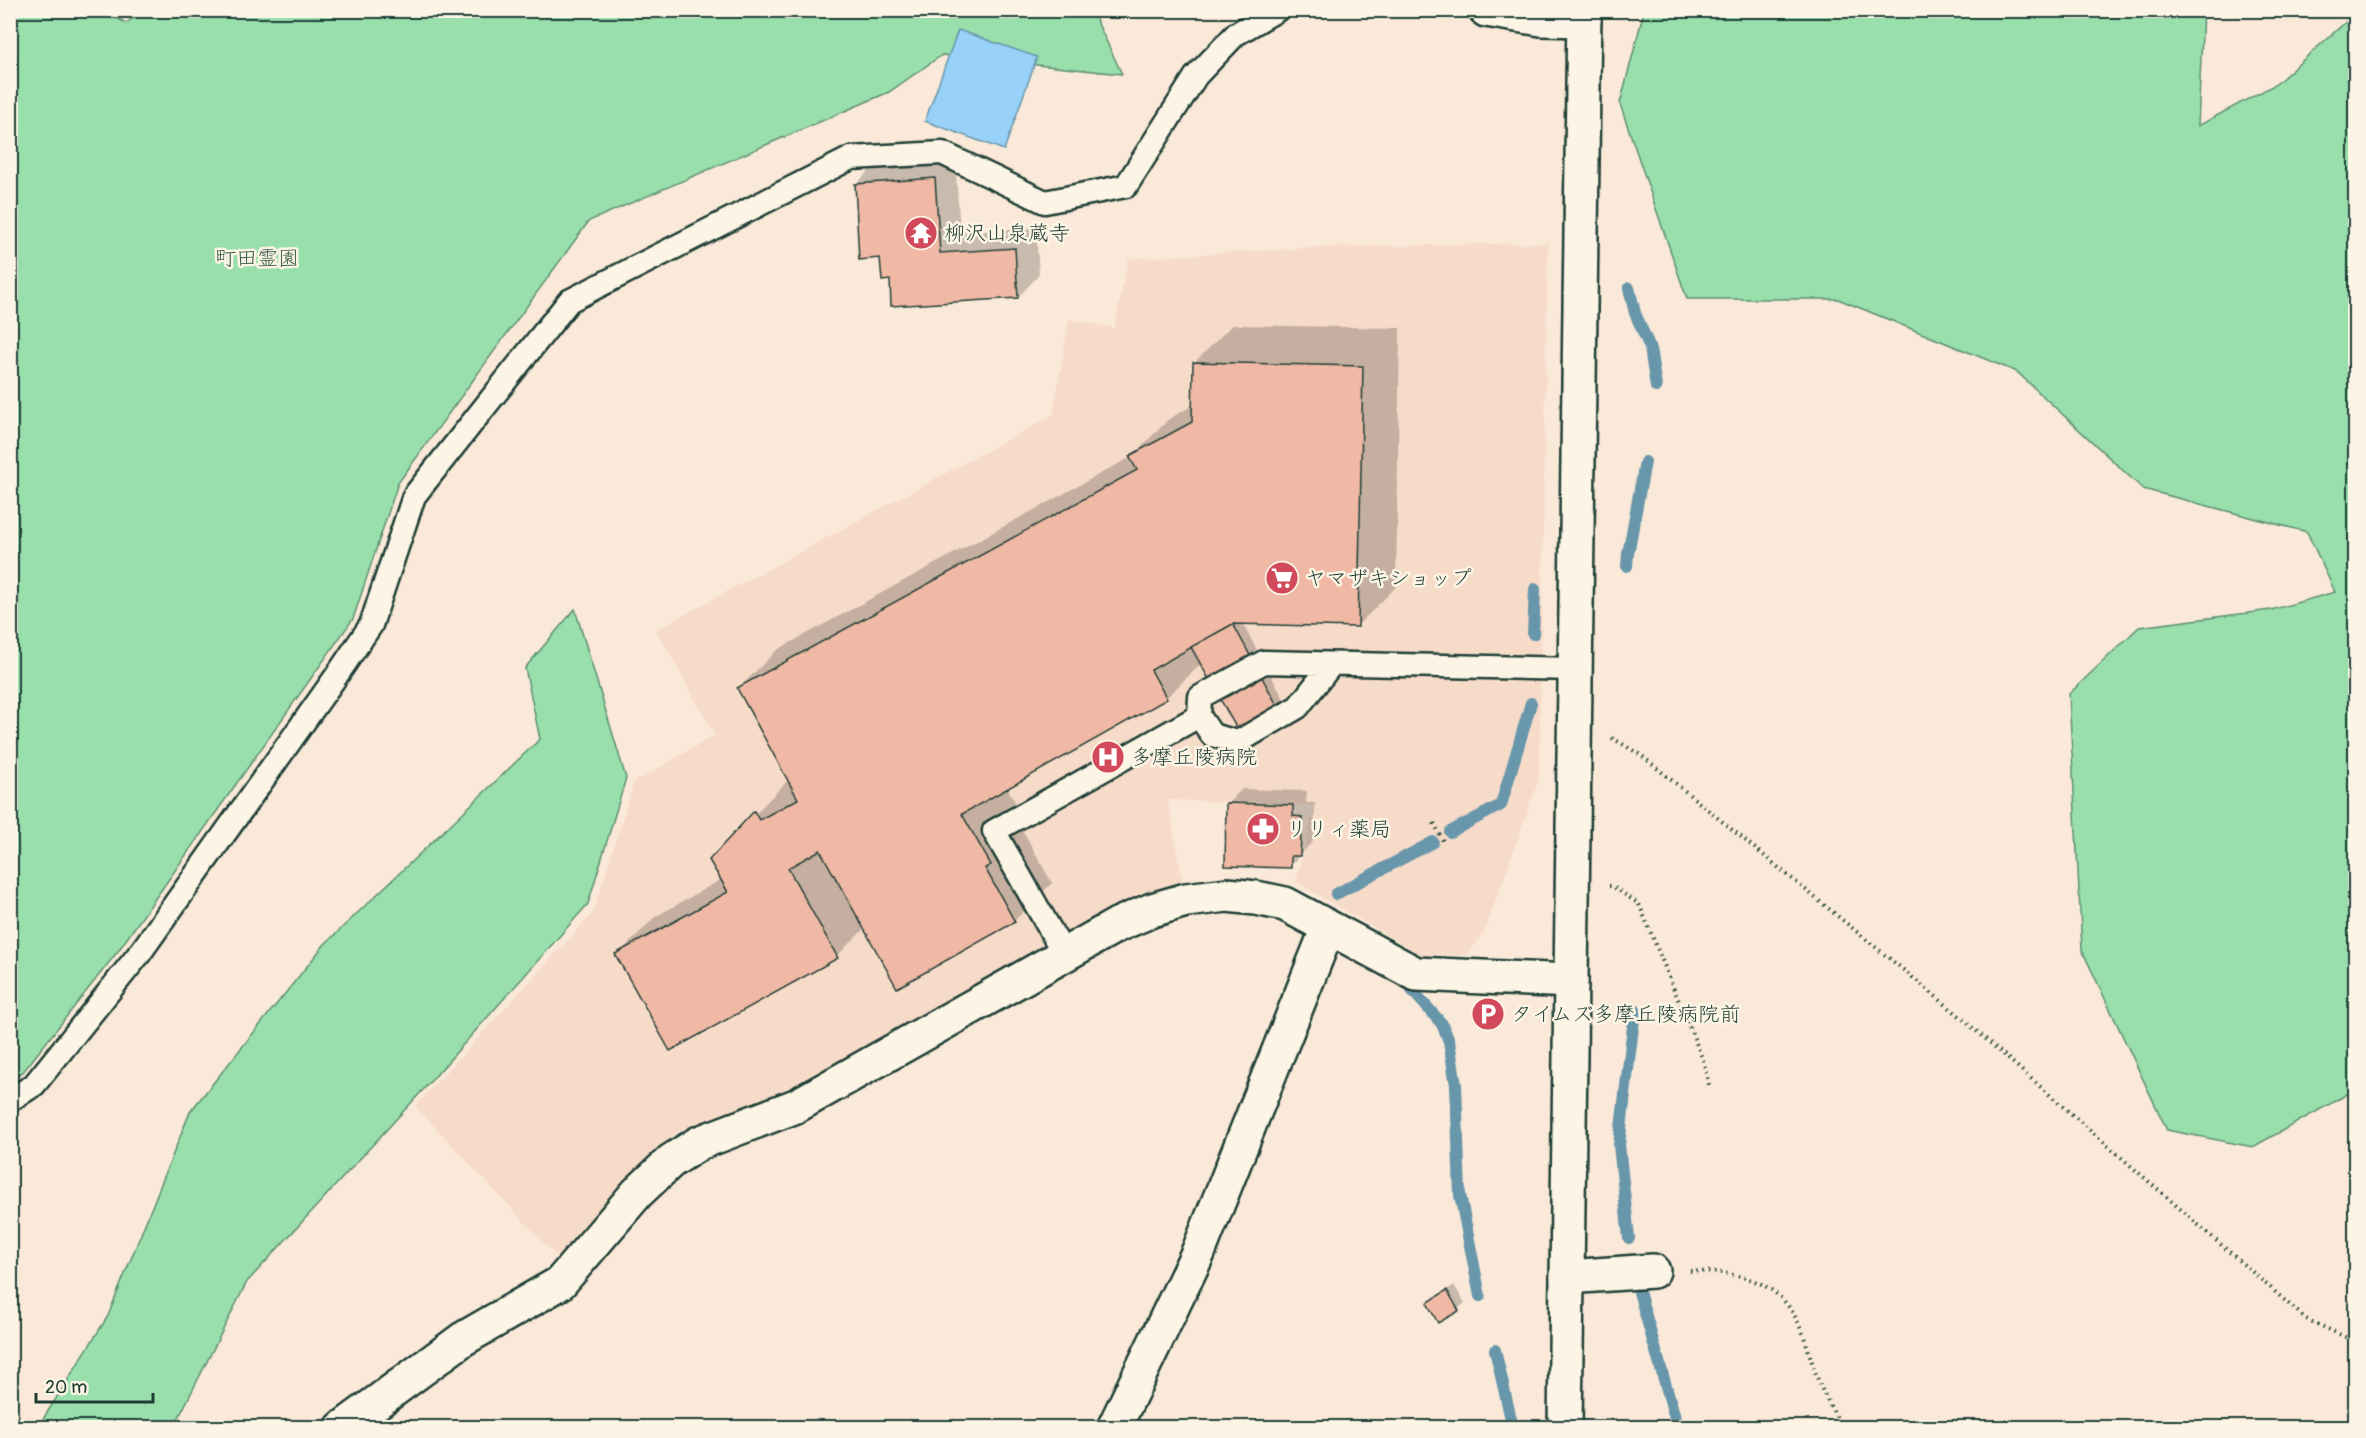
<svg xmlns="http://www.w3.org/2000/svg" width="2366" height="1438" viewBox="0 0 2366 1438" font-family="Pangolin,'Klee One',sans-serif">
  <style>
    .built { fill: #f7dbc9 }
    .green { fill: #99dfac; stroke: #5c8e70; stroke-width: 1.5 }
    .water { fill: #99d2f9; stroke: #6896aa; stroke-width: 1.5 }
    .shadow { fill: #0003 }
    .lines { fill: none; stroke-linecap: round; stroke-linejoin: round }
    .stream { stroke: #6896aa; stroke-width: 12 }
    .building { fill: #f0b9a5; stroke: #1f3d34; stroke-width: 1.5 }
    .lane-casing { stroke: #1f3d34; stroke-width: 27 }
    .street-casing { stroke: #1f3d34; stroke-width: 38 }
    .secondary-casing { stroke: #1f3d34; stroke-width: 38 }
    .path { stroke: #1f3d34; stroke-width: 4; stroke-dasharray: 1.5 4.5; stroke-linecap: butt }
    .lane { stroke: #fcf5e5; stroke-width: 22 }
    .street { stroke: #fcf5e5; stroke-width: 33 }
    .secondary { stroke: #fcf5e5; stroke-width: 33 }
    .labels { text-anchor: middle; stroke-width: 5; stroke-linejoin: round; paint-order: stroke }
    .poi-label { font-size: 21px; fill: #1f3d34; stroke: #fcf5e5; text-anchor: start }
    .park-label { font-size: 21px; fill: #375d4c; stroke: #fcf5e5 }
  </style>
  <rect width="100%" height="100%" fill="#fae9d8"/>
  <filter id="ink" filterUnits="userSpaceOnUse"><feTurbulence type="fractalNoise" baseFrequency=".0167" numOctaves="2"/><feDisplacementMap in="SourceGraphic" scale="12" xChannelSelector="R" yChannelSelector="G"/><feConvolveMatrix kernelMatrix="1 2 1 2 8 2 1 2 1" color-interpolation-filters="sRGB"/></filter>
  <g filter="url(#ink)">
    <path class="built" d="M1548 243 1539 779 1485 931 1466 955H1421L1296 882 1315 805 1168 800 1183 883 1145 895 1109 910 786 1091 677 1132 647 1157 602 1205 560 1260 415 1106 593 913 634 782 715 735 656 630 1053 415 1069 319 1114 328 1128 259 1320 247Z"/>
    <g class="green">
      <path d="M145 10 1092 11 1122 74 942 55 889 92 589 221 398 483 353 619 118 951 23 1072 11 1079V11H105L126 23Z"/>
      <path d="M2203 10 2198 126 2276 84 2356 13 2355 1090 2253 1147 2167 1130 2082 950 2069 694 2139 627 2271 610 2335 592 2307 532 2143 489 2017 372 1838 299H1687L1620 104 1644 11Z"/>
      <path d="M575 609 626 778 588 904 422 1091 247 1282 174 1427H38L108 1316 190 1112 324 945 540 739 525 668Z"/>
    </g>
    <path class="water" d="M958 30 1037 57 1004 150 925 121Z"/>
    <g class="shadow">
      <path d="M955 158 960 232 1036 228 1039 275 1018 297 882 257 856 184 877 163Z"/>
      <path d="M1232 325 1400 328 1396 587 1358 625 1242 623 1284 699 1277 706 1237 727 1202 663 1166 698 1007 787 1028 826 1023 831 1052 883 1014 921 865 928 837 956 670 1049 617 955 655 917 722 879 711 860 789 779 739 688 777 650 1131 457 1169 419 1193 405 1194 363Z"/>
      <path d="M1242 789 1307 791 1306 803H1315L1314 840 1290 866 1228 803Z"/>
      <path d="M1454 1285 1465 1303 1458 1309 1439 1321 1428 1303Z"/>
    </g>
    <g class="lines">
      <g class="stream">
        <path d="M1629 288 1635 313 1650 348 1656 387"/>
        <path d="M1627 566 1628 554 1645 462"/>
        <path d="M1533 634 1535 589"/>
        <path d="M1450 832 1501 805 1531 703"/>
        <path d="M1336 894 1433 842"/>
        <path d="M1412 990 1442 1024 1449 1041 1456 1085 1460 1195 1480 1296"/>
        <path d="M1629 1238 1619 1145 1635 1010"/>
        <path d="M1639 1292 1678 1428"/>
        <path d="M1495 1350 1513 1428"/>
      </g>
    </g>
    <g class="building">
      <path d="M935 178 940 253 1015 248 1018 298 891 306 890 280 882 281 880 258 859 260 855 184Z"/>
      <path d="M1193 362 1363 366 1358 627 1233 624 1151 670 1167 699 962 814 991 865 985 868 1015 922 897 988 820 850 788 868 838 958 670 1051 615 954 728 892 709 860 754 811 759 820 798 799 737 688 1137 470 1129 456 1192 422Z"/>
      <path d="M1233 624 1278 707 1237 729 1191 647Z"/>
      <path d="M1226 803 1293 805V816L1302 817 1300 856H1291V868L1225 866Z"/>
      <path d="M1447 1290 1459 1311 1438 1323 1427 1303Z"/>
    </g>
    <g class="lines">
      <defs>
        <g id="lane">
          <path d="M1332 664 1298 707 1238 742 1212 735 1199 716 1200 697 1264 662 1575 669"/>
          <path d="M1064 954 994 831 1199 716"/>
          <path d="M10 1100 34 1085 140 953 335 678 371 625 414 496 569 301 851 158 942 153 1045 202 1126 186 1196 76 1236 34 1277 10"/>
        </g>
        <g id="street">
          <path d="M1486 10 1541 19 1584 20"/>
          <path d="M1567 1277 1653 1271"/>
          <path d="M342 1428 463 1339 560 1283 637 1193 671 1161 699 1143 796 1106 1117 925 1152 910 1186 900 1227 895 1256 898 1285 904 1416 974 1571 981"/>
          <path d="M1114 1428 1198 1253 1328 928"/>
        </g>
        <path id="secondary" d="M1565 1428 1584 10"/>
      </defs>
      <use href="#lane" class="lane-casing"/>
      <use href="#street" class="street-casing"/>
      <use href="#secondary" class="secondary-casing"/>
      <g class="path">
        <path d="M1612 738 1641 755 1956 1013 2306 1319 2356 1342"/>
        <path d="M1434 823 1444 843"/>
        <path d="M1609 886H1612L1639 904 1703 1060 1709 1085"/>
        <path d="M1690 1271C1738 1272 1781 1279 1801 1329 1808 1346 1812 1365 1819 1382 1825 1398 1835 1413 1842 1428"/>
      </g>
      <use href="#lane" class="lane"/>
      <use href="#street" class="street"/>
      <use href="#secondary" class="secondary"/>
    </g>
  </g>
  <defs>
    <symbol id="temple-disc" viewBox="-11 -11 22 22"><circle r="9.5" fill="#d1495b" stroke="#fcf5e5"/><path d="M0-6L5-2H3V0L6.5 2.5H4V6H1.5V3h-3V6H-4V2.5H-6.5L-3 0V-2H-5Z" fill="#fff"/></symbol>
    <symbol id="supermarket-disc" viewBox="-11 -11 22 22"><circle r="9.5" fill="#d1495b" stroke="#fcf5e5"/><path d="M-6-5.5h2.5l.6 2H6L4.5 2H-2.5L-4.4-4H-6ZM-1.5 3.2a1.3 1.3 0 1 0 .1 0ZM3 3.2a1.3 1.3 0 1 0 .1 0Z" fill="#fff"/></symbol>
    <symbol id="hospital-disc" viewBox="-11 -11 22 22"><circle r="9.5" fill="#d1495b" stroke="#fcf5e5"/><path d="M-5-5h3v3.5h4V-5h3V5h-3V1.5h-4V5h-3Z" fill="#fff"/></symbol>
    <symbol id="pharmacy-disc" viewBox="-11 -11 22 22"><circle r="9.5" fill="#d1495b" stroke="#fcf5e5"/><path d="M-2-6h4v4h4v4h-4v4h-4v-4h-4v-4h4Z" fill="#fff"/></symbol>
    <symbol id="parking-disc" viewBox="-11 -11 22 22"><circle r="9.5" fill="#d1495b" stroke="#fcf5e5"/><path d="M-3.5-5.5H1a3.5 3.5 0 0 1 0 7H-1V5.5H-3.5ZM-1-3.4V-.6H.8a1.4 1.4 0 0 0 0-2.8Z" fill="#fff"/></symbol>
  </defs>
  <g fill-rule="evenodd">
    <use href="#temple-disc" x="902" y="214" width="38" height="38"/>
    <use href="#supermarket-disc" x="1263" y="559" width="38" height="38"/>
    <use href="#hospital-disc" x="1089" y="738" width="38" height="38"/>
    <use href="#pharmacy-disc" x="1244" y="810" width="38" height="38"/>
    <use href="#parking-disc" x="1469" y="995" width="38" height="38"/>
  </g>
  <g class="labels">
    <g class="poi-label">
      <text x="944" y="240">柳沢山泉蔵寺</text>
      <text x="1305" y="585">ヤマザキショップ</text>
      <text x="1131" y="764">多摩丘陵病院</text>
      <text x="1286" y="836">リリィ薬局</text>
      <text x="1511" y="1021">タイムズ多摩丘陵病院前</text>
    </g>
    <g class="park-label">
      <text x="257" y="265">町田霊園</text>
    </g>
  </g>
  <rect width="2366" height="1438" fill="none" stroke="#fcf5e5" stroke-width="36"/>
  <rect x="18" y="18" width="2330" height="1402" fill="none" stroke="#1f3d34" stroke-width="2" filter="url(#ink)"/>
  <path d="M36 1393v9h117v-9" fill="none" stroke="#1f3d34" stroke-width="3"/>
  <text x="45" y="1393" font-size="18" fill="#1f3d34" stroke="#fcf5e5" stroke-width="4.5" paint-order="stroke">20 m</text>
</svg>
